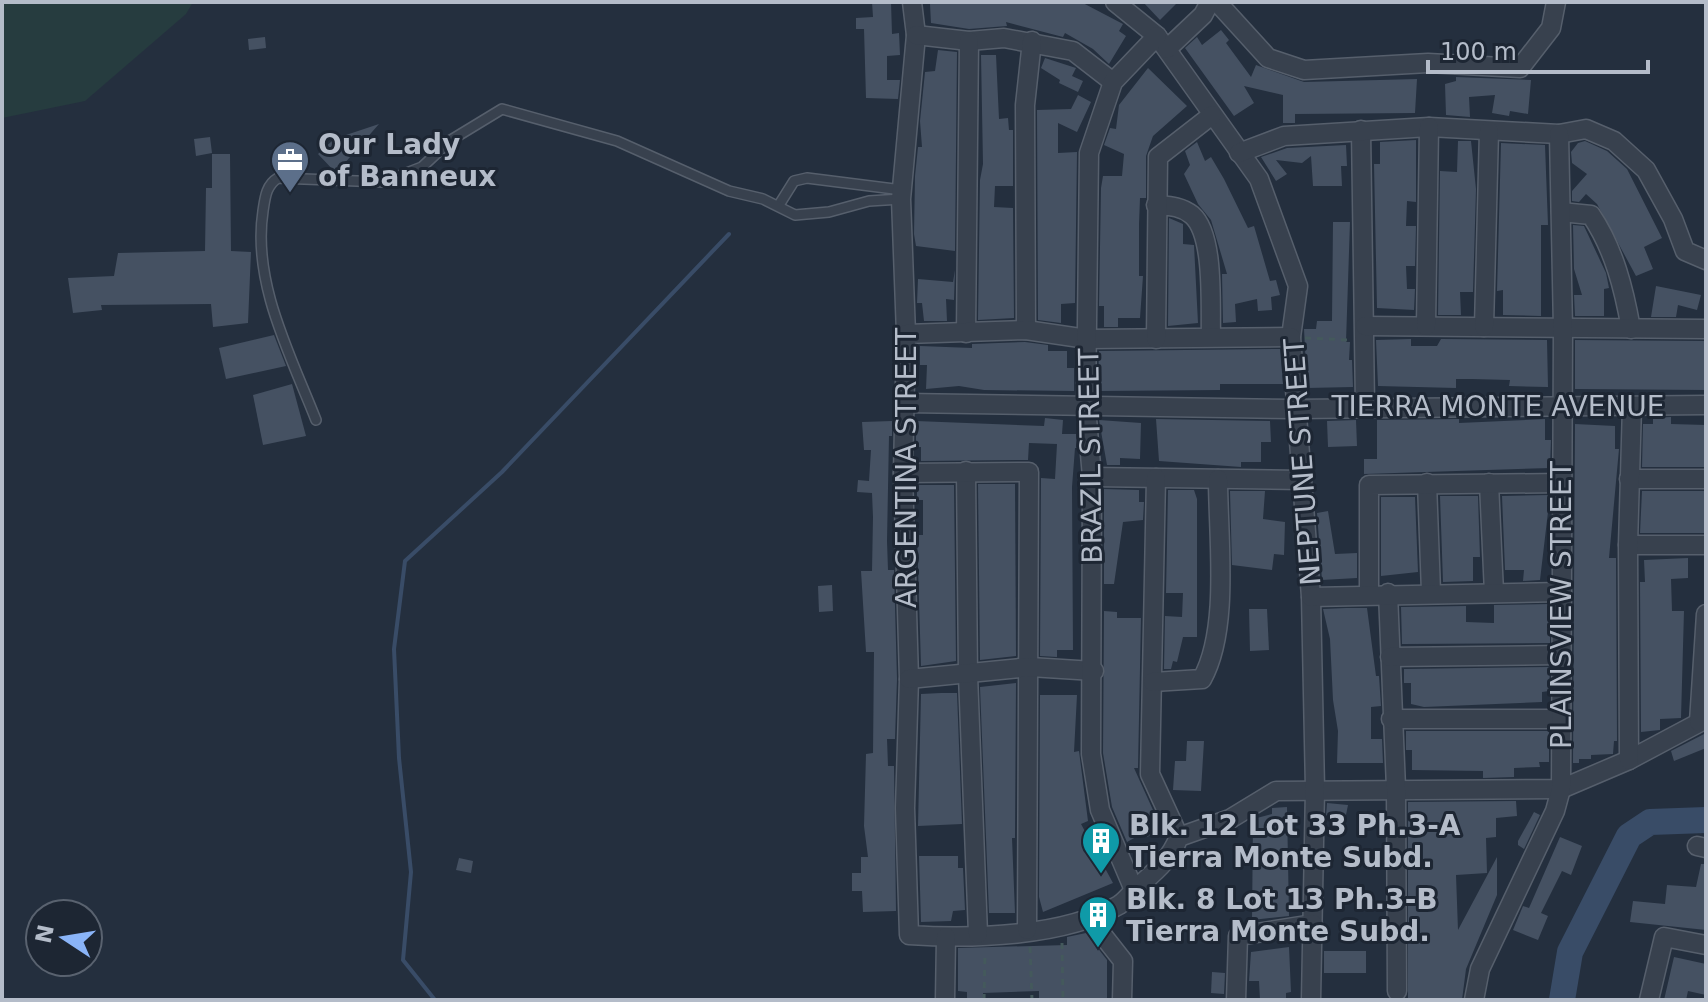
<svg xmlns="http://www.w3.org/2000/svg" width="1708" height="1002" viewBox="0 0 1708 1002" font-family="'DejaVu Sans',sans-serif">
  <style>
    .green { fill: #263c3f }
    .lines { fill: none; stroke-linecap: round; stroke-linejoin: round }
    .stream { stroke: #394c67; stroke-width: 4 }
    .river { stroke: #394c67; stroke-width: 26 }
    .building { fill: #455162 }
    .lane-casing { stroke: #565f6c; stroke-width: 12 }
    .street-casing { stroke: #565f6c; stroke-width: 21 }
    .path { stroke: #44595c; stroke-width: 3; stroke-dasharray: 6 6; stroke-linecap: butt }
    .lane { stroke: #38414e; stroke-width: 9 }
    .street { stroke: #38414e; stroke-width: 18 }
    .labels { text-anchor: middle; stroke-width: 6; stroke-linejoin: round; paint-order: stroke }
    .poi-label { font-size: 28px; font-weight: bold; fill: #b4bcc9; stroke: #1d2633; text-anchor: start }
    .street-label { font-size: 28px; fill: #b4bcc9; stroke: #1d2633 }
  </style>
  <rect width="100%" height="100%" fill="#242f3e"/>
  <path class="green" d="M2 2H193L186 14 85 101 2 118Z"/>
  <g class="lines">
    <path class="stream" d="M435 1000 403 960 411 872 399 758 394 649 405 561 502 472 729 234"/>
    <path class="river" d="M1562 1000 1570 952 1629 836 1650 822 1706 820"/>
  </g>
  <g class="building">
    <path d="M872 2H891L892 34 899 33 900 55 887 56V80H900L898 99 866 98 864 29H856V18L873 17Z"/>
    <path d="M1081 2 1123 24 1119 31 1126 36 1109 64 1093 49 1065 33 1063 37 1006 22 1007 26 969 29 931 23 930 4Z"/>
    <path d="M1143 2H1178L1160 20Z"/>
    <path d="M1221 30 1229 40 1226 43 1251 77 1256 65 1304 82 1417 79 1415 113 1295 114V123H1283V95L1244 86 1254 103 1234 116 1185 48 1197 37 1202 45Z"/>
    <path d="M265 37 266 48 249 50 248 39Z"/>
    <path d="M938 50 957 52 955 251 916 246 914 234 915 176 918 147H922L920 121 925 72 935 71Z"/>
    <path d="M981 55H996L999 119 1008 118 1009 130H1013V186H995L994 207 1013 208 1014 318 978 320 980 180 983 164Z"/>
    <path d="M1045 58 1076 68 1072 76 1083 81 1078 92 1059 83 1060 80 1041 68Z"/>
    <path d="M1148 68 1187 106 1153 136 1146 156V198H1140L1139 224V276H1143L1140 318H1118V327H1104V306H1099L1101 188 1103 176H1122L1124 154 1104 145 1110 128 1116 129 1119 105Z"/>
    <path d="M1456 77 1531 80 1528 114 1510 111 1509 116 1492 113 1495 95 1469 97 1470 117 1446 115 1445 84 1456 81Z"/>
    <path d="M1078 95 1091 102 1077 132 1058 123V153L1077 152 1075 303 1061 304V323L1038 320 1037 110 1071 109Z"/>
    <path d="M379 124 336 173 318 154 332 141 336 146 346 135Z"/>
    <path d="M210 137 212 153 196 156 194 139Z"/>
    <path d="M1416 140V202L1407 201 1406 226H1416L1415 266H1406L1407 289H1415L1414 310 1377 308 1374 164H1380V142Z"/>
    <path d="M1458 141H1471L1476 189 1473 292H1460L1461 315H1438L1440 171 1457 172Z"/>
    <path d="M1585 141 1607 151 1627 169 1662 238 1644 247 1653 269 1636 276 1597 204 1586 194 1579 202 1572 201V191L1587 174 1572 163 1571 152 1578 143Z"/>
    <path d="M1197 142 1205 161 1211 157 1224 179 1248 228 1254 226 1270 281 1276 280 1280 295 1271 297 1272 310 1258 311 1257 299 1235 304 1236 322 1223 323 1222 274H1227L1211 220 1198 204 1184 174 1190 165 1185 151Z"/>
    <path d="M1501 143 1545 145 1548 225H1541V316L1503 315V290L1497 291Z"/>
    <path d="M1346 145 1347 166H1341L1342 186H1313L1311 156 1302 163 1276 160 1287 174 1276 181 1261 157 1287 148Z"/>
    <path d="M212 154H230L231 251 251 252 248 323 213 327 211 304 101 305 102 310 73 313 68 278 114 276 118 253 205 251 206 188H212Z"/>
    <path d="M1169 218 1183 224V244L1194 245 1198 323 1168 326Z"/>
    <path d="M1333 222H1350L1346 342H1350L1349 360H1352L1353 387 1307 388 1304 329H1316L1317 321H1332Z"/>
    <path d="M1573 225 1584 226 1606 273 1609 288 1604 289V316H1575L1574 295H1582L1574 269Z"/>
    <path d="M955 270 954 300 946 299 947 321H924L922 303H917L918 279 953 282Z"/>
    <path d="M1656 286 1701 295 1697 310 1678 305 1676 317H1651Z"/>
    <path d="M274 335 286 366 226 379 219 348Z"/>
    <path d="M1411 339V346H1437L1441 339 1547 340 1548 387 1509 386 1510 380 1472 379H1456V388L1378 386 1376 340Z"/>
    <path d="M1575 340 1706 341V390L1575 389Z"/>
    <path d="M1025 342 1048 345V351H1067V368H1074V391L984 390 959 386 926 389 927 365H920V346L972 348V344Z"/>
    <path d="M1280 349 1283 384H1220V390L1098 391 1099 351Z"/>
    <path d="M292 384 306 436 263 445 253 395Z"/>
    <path d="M1671 417V424L1706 425V467H1642L1643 424H1653V418Z"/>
    <path d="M1045 418 1063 420 1062 434H1076L1077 448H1075L1072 487 1073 650H1057V657L1040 656 1041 478 1055 479 1057 444 1029 443 1028 460 921 461V447H916V421L1044 426Z"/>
    <path d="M1156 419 1270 421 1271 442H1261V462H1241V467L1159 461Z"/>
    <path d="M1459 419V423L1545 419V440H1551L1550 468 1364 474V459H1377V420Z"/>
    <path d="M1099 420 1141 423 1140 459 1120 458V465H1107Z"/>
    <path d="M1356 420 1357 446 1328 447 1327 421Z"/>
    <path d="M892 421V436H889L887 541 888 570H894L897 679 895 739H887L888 766H894L896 911 863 912 862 891H852V873H861V857H868L864 826 866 754 873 753 874 652H866L861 571H872L873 517 872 493 857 492 858 480 869 481 871 450H864L862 422Z"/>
    <path d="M1575 424 1615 426V449H1619L1609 558H1616L1617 741H1614L1613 754 1591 755V759H1579V763H1573Z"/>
    <path d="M978 484H1015L1016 656 980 660Z"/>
    <path d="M917 485H954L956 661 921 666 917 535H923V500H917Z"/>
    <path d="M1104 489 1139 490V502H1144L1143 520 1123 522 1114 584H1104Z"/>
    <path d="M1168 490H1194L1197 499V637H1183L1177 662 1173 661 1171 669H1164L1165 616 1182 617 1183 593H1166Z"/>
    <path d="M1230 491H1265L1263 519 1285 522 1284 555 1274 554 1272 570 1232 565Z"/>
    <path d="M1642 491H1706V533H1640Z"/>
    <path d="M1550 495 1540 580 1523 581 1524 570H1505L1502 496Z"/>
    <path d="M1440 496H1478L1480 557H1473V581L1443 582Z"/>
    <path d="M1381 497H1415L1418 572 1381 576Z"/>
    <path d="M1328 511 1335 554 1357 553V578L1322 580 1317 513Z"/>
    <path d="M1688 558V578L1671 579 1672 611H1684L1681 718 1660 719V730L1641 732 1640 582H1645L1644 560Z"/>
    <path d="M832 585 833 611 819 612 818 586Z"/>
    <path d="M1550 604V643L1402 644 1401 607 1466 606V622L1494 623V605Z"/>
    <path d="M1346 608H1367L1376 676H1379L1381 706 1371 707V739H1382L1383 763H1337L1338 731 1333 700 1330 639 1323 609Z"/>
    <path d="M1249 609H1267L1269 650 1250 651Z"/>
    <path d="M1104 611 1117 612V618H1141L1138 768H1134L1162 830 1147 837 1145 832 1127 842 1112 807 1103 753Z"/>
    <path d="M1550 667 1549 691 1542 692V702L1424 707 1411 704V683H1404V669Z"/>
    <path d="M1016 683 1015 838H1012L1015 913H989L980 687Z"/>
    <path d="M941 693H957L962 824 918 826 921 694Z"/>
    <path d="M1040 695H1077L1074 752 1079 751 1088 821 1081 824 1113 883 1043 912 1039 897Z"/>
    <path d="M1406 731H1549V762H1539L1540 767 1514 768V777L1483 778V771L1412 770V750H1406Z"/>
    <path d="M1706 733V748L1674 761 1671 751Z"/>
    <path d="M1187 741H1204L1201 791 1173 790 1175 761H1186Z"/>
    <path d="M1516 801 1517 816 1496 818V837L1486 838 1487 873 1456 875 1458 930 1497 857V895L1466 969 1462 1000H1408V802Z"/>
    <path d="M1327 803 1348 805 1346 815 1326 816Z"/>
    <path d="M1287 807 1289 916 1252 920 1253 819 1272 814V808Z"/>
    <path d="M1534 812 1540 815 1524 849 1518 845V841Z"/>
    <path d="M1560 837 1582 846 1571 875 1562 871 1541 913 1548 916 1538 940 1513 930 1523 906 1529 908Z"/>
    <path d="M919 856H958V868H963L965 910 953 911 951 921 921 922Z"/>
    <path d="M459 858 473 861 471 873 456 870Z"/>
    <path d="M1701 864H1706V930L1630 922 1633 901 1665 904 1667 885 1696 887Z"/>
    <path d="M1086 933 1107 960V1000H1039V991L983 993V1000H967V992L958 991V948L1067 945V937Z"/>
    <path d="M1289 947 1291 992 1286 993V1000H1260L1259 981H1249L1251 952Z"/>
    <rect x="1324" y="951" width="42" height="22"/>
    <path d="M1674 957 1706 964V995L1688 991 1686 1000H1664Z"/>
    <path d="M1212 972 1225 973 1224 994 1211 993Z"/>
  </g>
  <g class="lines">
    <defs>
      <g id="lane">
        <path d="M779 205 794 181 807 178 902 190"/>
        <path d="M316 420C290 354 252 282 263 211 265 198 266 185 278 178L383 182 422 167 451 140 502 109 617 141 729 191 763 199 795 215 829 212 869 201 901 199"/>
      </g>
      <g id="street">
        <path d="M912 2 916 35 901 199 906 334 903 473 909 679 905 808 909 935C972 939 1064 937 1119 905 1127 900 1133 890 1141 884 1158 869 1170 859 1179 837L1230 819 1276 791 1561 789 1629 760 1706 719"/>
        <path d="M1115 2 1157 36 1259 179 1298 286 1291 337 1311 597 1315 789 1311 1000"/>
        <path d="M1217 2 1268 58 1304 70 1428 63 1520 68 1551 28 1556 2"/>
        <path d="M916 35 969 41 1004 38 1073 51 1113 82"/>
        <path d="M1167 49 1203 15 1210 2"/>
        <path d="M1361 130 1365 405"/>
        <path d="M1239 153 1284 136 1429 127 1559 134 1586 129 1614 141 1646 170 1673 219 1685 251 1706 260"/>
        <path d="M1156 205C1169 206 1181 206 1192 215 1215 235 1210 306 1211 336"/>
        <path d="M1561 212 1591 215C1614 249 1624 289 1631 329"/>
        <path d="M1365 326 1706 329"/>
        <path d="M1426 326 1429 127"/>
        <path d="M1484 327 1489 131"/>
        <path d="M1026 330 1025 105 1032 41"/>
        <path d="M966 333 969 41"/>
        <path d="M906 334 1026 330 1087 339 1291 337"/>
        <path d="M1156 339 1158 157 1212 115"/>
        <path d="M906 403 1294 409 1706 405"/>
        <path d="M966 471 968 675 978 934"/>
        <path d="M903 473 1029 472 1027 930"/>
        <path d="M1092 477 1302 480"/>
        <path d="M1156 478 1150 774 1179 837"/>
        <path d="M1629 479H1706"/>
        <path d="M1427 483 1431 592"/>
        <path d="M1489 483 1494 593"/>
        <path d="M1628 545H1706"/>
        <path d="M1388 593 1396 788 1397 991"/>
        <path d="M1369 594V485L1562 483"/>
        <path d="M1311 597 1562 592"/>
        <path d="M1390 657 1559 655"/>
        <path d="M909 679 1030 667 1094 671"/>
        <path d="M1153 682 1202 679C1230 629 1218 538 1218 479"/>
        <path d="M1391 719H1559"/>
        <path d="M1699 722 1706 614"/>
        <path d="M1629 760 1628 545 1632 406"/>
        <path d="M1697 846 1706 848"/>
        <path d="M1134 890 1100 810 1091 754 1092 477 1086 407 1089 153 1113 82 1157 36"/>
        <path d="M1090 919 1123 961 1122 1000"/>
        <path d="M945 1000 946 937"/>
        <path d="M1236 1000 1238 936 1313 924"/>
        <path d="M1474 1000 1480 969 1555 811 1561 789 1563 329 1559 134"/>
        <path d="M1649 1000 1664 937 1706 945"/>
      </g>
    </defs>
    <use href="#lane" class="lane-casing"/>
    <use href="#street" class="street-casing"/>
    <g class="path">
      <path d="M1305 338 1349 340"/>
      <path d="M1062 943 1063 1000"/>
      <path d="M1030 947 1032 1000"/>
      <path d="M984 1000 985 953"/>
    </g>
    <use href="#lane" class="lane"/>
    <use href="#street" class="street"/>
  </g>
  <defs>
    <symbol id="office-pin" viewBox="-11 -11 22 30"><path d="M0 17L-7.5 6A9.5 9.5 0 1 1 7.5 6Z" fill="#5c6f8a" stroke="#1d2633"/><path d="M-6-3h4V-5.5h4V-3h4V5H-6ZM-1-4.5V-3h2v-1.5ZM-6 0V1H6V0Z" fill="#fff"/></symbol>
    <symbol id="building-pin" viewBox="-11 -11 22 30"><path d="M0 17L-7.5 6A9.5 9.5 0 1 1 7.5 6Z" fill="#0f9aa8" stroke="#1d2633"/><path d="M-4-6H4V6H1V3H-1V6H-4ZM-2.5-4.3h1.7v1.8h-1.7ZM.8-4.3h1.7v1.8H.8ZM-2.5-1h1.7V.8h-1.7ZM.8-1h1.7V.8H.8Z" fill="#fff"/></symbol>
  </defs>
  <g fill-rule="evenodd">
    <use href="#office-pin" x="268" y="138" width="44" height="60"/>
    <use href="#building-pin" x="1079" y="819" width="44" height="60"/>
    <use href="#building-pin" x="1076" y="893" width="44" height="60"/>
  </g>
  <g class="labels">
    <g class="poi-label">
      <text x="318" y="154">Our Lady<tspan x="318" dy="32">of Banneux</tspan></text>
      <text x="1129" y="835">Blk. 12 Lot 33 Ph.3-A<tspan x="1129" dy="32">Tierra Monte Subd.</tspan></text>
      <text x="1126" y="909">Blk. 8 Lot 13 Ph.3-B<tspan x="1126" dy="32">Tierra Monte Subd.</tspan></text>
    </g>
    <g class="street-label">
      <text x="1498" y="416">TIERRA MONTE AVENUE</text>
      <text transform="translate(1090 456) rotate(-91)" y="10">BRAZIL STREET</text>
      <text transform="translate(1302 462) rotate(-94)" y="10">NEPTUNE STREET</text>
      <text transform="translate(906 468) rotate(-90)" y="10">ARGENTINA STREET</text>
      <text transform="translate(1561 605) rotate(-90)" y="10">PLAINSVIEW STREET</text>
    </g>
  </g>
  <rect width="1708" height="1002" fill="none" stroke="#b4bcc9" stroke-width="8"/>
  <g transform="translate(64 938) rotate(282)"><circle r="38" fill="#1d2633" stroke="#59626f" stroke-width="2"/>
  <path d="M0-6L14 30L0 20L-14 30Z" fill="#8ab4f8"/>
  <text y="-12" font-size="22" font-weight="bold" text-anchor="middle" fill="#b4bcc9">N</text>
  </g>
  <path d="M1428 60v12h220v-12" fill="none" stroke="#b4bcc9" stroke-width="4"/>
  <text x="1440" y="60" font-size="24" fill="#b4bcc9" stroke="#1d2633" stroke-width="6" paint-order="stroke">100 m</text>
</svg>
